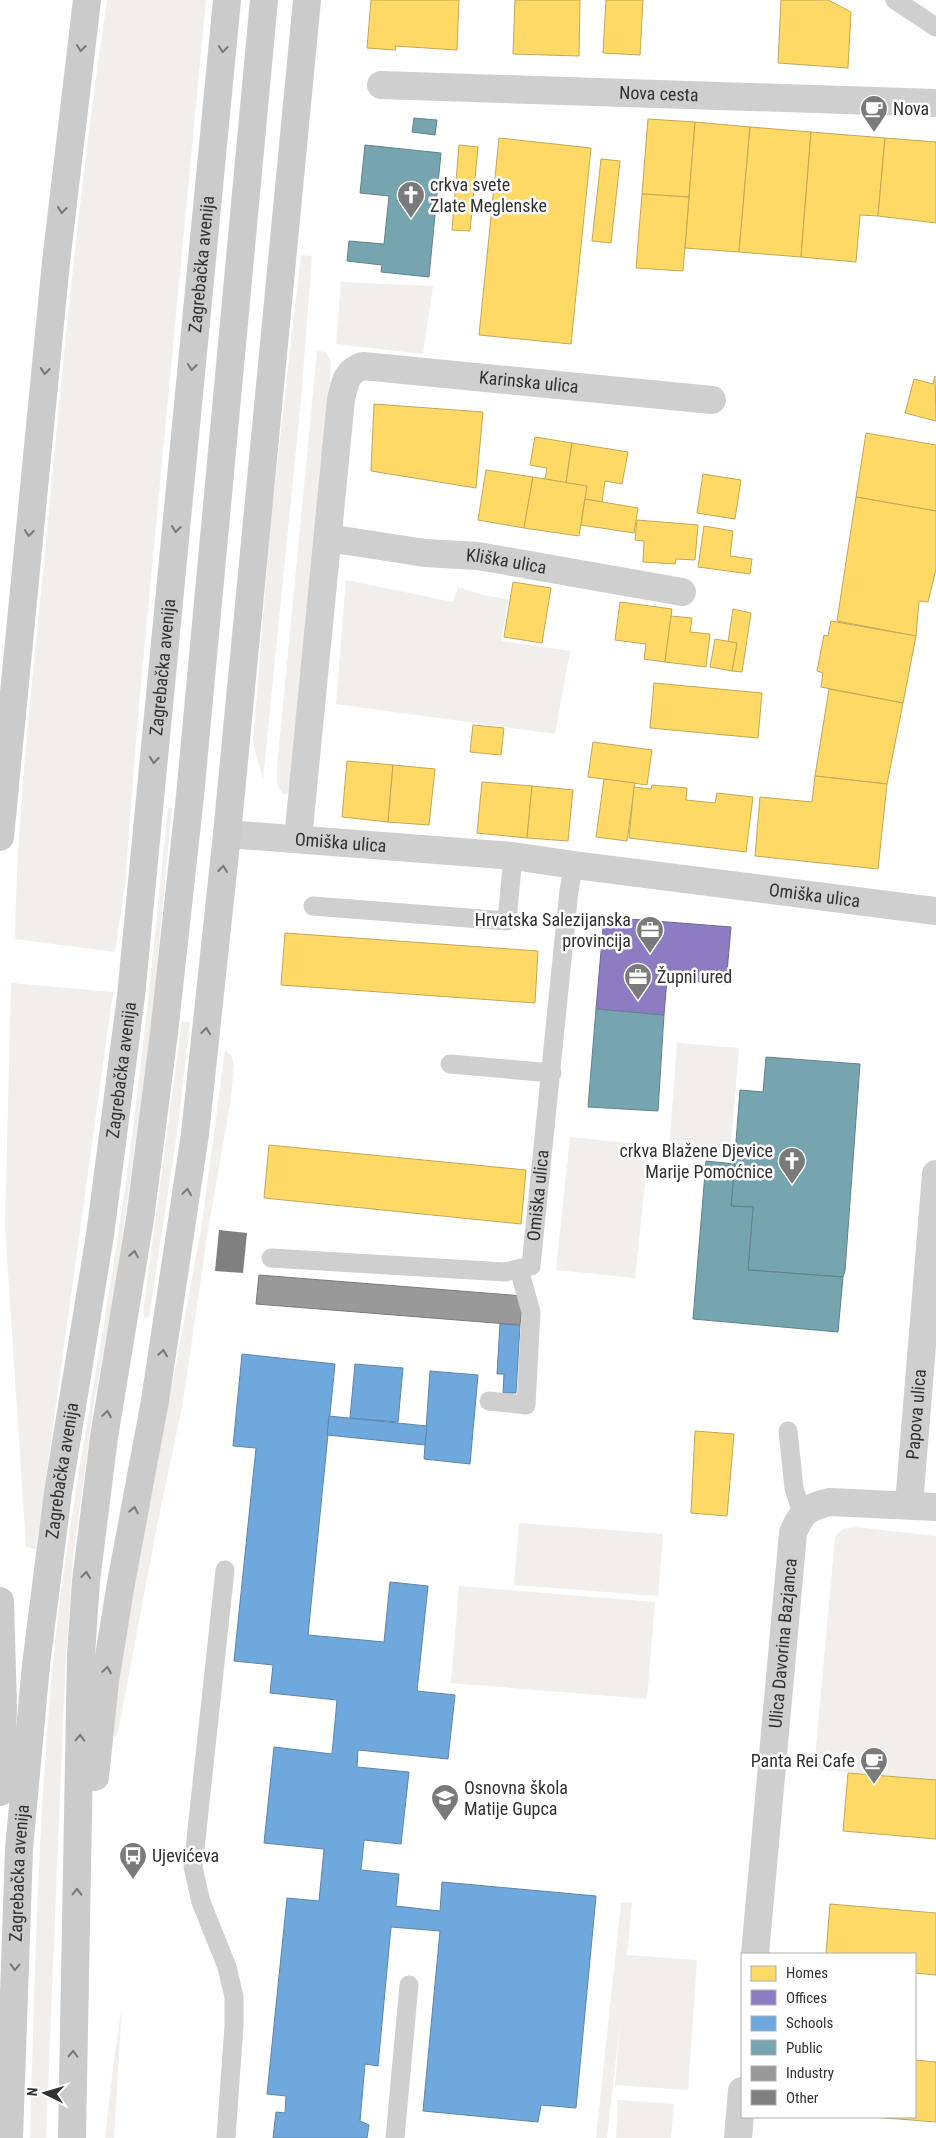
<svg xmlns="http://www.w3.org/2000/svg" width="936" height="2138" viewBox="0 0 936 2138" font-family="'Roboto Condensed',sans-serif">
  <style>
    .green { fill: #f2eeec }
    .homes { fill: #ffd966; stroke: #c2a756 }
    .offices { fill: #8e7cc3; stroke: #726698 }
    .schools { fill: #6fa8dc; stroke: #5d85a9 }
    .public { fill: #76a5af; stroke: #62828a }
    .industry { fill: #999; stroke: #7a7a7a }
    .building { fill: #808080 }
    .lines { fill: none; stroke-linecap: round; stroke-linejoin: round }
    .service { stroke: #cfcfcf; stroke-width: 19 }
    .minor { stroke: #cfcfcf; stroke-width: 28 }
    .tertiary { stroke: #cfcfcf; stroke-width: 28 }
    .secondary { stroke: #cbcbcb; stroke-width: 28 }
    .oneway { stroke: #777 }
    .labels { text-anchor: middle; stroke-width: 5; stroke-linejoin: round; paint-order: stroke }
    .street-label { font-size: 18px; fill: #323232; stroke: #fff }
    .poi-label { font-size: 18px; fill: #323232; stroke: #fff; text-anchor: start }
  </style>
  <rect width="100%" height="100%" fill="#fff"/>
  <g class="green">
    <path d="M107 0H206L139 704 125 885 115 952 15 939C17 807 33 674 46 542 63 361 80 180 107 0Z"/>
    <path d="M301 255 312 256 301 400 263 779 253 744 271 517Z"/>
    <path d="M341 282 433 286 423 354 336 344Z"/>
    <path d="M317 351 326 352 331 362 326 447 290 790 287 794H283L277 785V767Z"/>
    <path d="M346 580 453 602 458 587 483 595 508 599 501 641 570 651 555 734 336 704Z"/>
    <path d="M168 807 172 808 152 1018 133 1161 115 1288 94 1403 73 1557 65 1673 46 2138H30C35 1970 38 1802 56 1634 71 1500 98 1368 118 1235 140 1093 153 950 168 807Z"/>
    <path d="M11 983 113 992 36 1549 26 1547 5 1226Z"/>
    <path d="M182 1021 190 1022 178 1127 149 1317 146 1318 144 1317 143 1312Z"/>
    <path d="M677 1043 739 1048 730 1154 669 1149Z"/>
    <path d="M225 1050 232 1057 234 1064 231 1098 208 1230 183 1402 158 1521 118 1732 114 1740 115 1691 121 1645 153 1487 201 1230Z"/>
    <path d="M570 1137 649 1145 635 1278 556 1270Z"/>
    <path d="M519 1523 663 1534 658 1596 514 1585Z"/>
    <path d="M855 1527 936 1536V1780L814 1769 835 1537 843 1529Z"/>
    <path d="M459 1586 655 1602 647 1699 451 1683Z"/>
    <path d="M632 1902 627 1955 697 1960 688 2090 615 2085 620 2023 607 2138H596L621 1903Z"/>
    <path d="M122 2006 114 2138H105L113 2067Z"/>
    <path d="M618 2100 674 2104 671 2138H616Z"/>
  </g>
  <g class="homes">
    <path d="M371 0H459L457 50 395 46 396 50 367 48Z"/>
    <path d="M515 0H580L579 56 513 54Z"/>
    <path d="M606 0H643L640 55 603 53Z"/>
    <path d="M781 0H828L851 12 848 68 778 63Z"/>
    <path d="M648 119 695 122 689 197 642 194Z"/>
    <path d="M695 122 750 127 739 252 685 248Z"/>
    <path d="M750 127 811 132 801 257 739 252Z"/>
    <path d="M811 132 885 138 878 216 860 215 856 262 801 257Z"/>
    <path d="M499 138 591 148 571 344 479 335Z"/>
    <path d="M885 138 936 142V223L878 216Z"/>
    <path d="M459 145 478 147 470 231 452 230Z"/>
    <path d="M601 159 620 161 611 243 592 241Z"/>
    <path d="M642 194 689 197 683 271 636 268Z"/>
    <path d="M935 376 936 421 905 413 914 379 933 384Z"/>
    <path d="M374 404 483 412 476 488 371 471Z"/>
    <path d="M866 433 936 445V511L856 497Z"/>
    <path d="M535 437 572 443 566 483 545 479 547 468 530 465Z"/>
    <path d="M572 443 628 452 622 484 605 481 602 502 585 499 587 486 566 483Z"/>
    <path d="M486 470 533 477 524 528 478 520Z"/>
    <path d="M703 474 741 480 735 519 697 513Z"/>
    <path d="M533 477 587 486 579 536 524 528Z"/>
    <path d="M856 497 936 511V569L928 602 919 601 916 636 837 621Z"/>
    <path d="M585 499 638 508 634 533 581 525Z"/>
    <path d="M637 520 698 525 695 560 676 559 675 564 643 562 644 541 635 540Z"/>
    <path d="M704 526 733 531 730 556 752 559 750 574 698 567Z"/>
    <path d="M513 582 551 588 542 643 504 637Z"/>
    <path d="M620 602 672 609 665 662 644 659 646 644 615 640Z"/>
    <path d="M733 609 751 613 742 672 732 671 737 643 728 642Z"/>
    <path d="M671 616 692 618 690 632 710 634 706 667 665 662Z"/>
    <path d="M831 621 916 636 903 703 821 687 823 673 817 671 824 635 828 636Z"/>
    <path d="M715 639 737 643 732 671 710 667Z"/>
    <path d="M654 683 762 693 758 738 650 728Z"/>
    <path d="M829 689 903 703 887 784 815 776Z"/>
    <path d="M473 725 504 728 501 755 470 752Z"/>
    <path d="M593 742 652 750 647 785 588 777Z"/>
    <path d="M347 761 393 765 388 822 342 817Z"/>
    <path d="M393 765 435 769 429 825 388 822Z"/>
    <path d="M815 776 887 784 878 869 755 856 760 797 812 802Z"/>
    <path d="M604 779 635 783 627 841 596 837Z"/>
    <path d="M482 782 532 786 527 838 477 833Z"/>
    <path d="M652 785 687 788 686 800 715 803 717 793 753 797 746 852 629 838 634 787 651 789Z"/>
    <path d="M532 786 573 790 568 841 527 838Z"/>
    <path d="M285 933 538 951 535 1003 281 985Z"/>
    <path d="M269 1145 526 1170 521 1224 264 1198Z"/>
    <path d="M695 1431 734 1434 727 1516 691 1513Z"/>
    <path d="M848 1773 936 1780V1839L843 1831Z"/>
    <path d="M830 1904 936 1913V1975L915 1973V1954H826Z"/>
    <path d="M915 2060 936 2062V2122L873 2117H915Z"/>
  </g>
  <path class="offices" d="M604 917 731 927 726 984 667 979 664 1015 596 1009Z"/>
  <g class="schools">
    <path d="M500 1324 520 1325 516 1393H503L504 1374H497Z"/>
    <path d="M242 1354 335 1364 308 1635 384 1642 390 1582 428 1586 417 1691 455 1695 448 1759 358 1750 357 1767 409 1772 401 1844 364 1840 361 1870 399 1874 396 1906 440 1911 442 1882 596 1896 576 2108 541 2105 538 2122 423 2111 440 1931 391 1927 378 2066 365 2064 360 2121 369 2125 367 2138H273L276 2112 285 2113 286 2096 267 2094 287 1898 319 1901 324 1849 264 1843 274 1747 332 1754 337 1700 270 1693 273 1665 234 1661 256 1448 233 1446Z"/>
    <path d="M355 1364 403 1368 398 1422 350 1418Z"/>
    <path d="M430 1371 478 1375 470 1464 424 1459Z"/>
    <path d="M329 1416 427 1426 425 1445 327 1435Z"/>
  </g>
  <g class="public">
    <path d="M414 118 437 120 435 135 412 132Z"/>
    <path d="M365 145 441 153 429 277 381 272 382 265 347 261 349 241 384 244 389 196 360 193Z"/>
    <path d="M596 1009 664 1015 658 1111 588 1107Z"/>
    <path d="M766 1057 860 1064 845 1271 843 1277 748 1270 753 1207 731 1206 740 1090 763 1092Z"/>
    <path d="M706 1161 735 1164 731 1206 753 1207 748 1270 843 1277 838 1332 693 1319Z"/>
  </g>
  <path class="industry" d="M259 1275 523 1296 520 1325 256 1304Z"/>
  <path class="building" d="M219 1230 247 1233 243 1273 215 1271Z"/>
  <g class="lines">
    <g class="service">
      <path d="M895 0 936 27"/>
      <path d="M313 906 507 921 513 856"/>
      <path d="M450 1064 552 1073"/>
      <path id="s1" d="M271 1258 505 1272 531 1266 569 890 574 865"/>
      <path d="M489 1401 526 1405 531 1312 519 1269"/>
      <path d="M788 1431 794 1488 802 1513"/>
      <path d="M225 1570 193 1867 201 1902 227 1967 234 1997V2026L226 2138"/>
      <path d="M395 2138 409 1985"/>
    </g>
    <g class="minor">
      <path id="s2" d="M381 85 936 103"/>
      <path id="s3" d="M328 538 425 553 478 556 682 592"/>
      <path id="s4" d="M298 839 341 399C345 383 346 371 363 366L712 400"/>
      <path id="s5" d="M909 1504 936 1174"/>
      <path id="s6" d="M755 1954 793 1533C801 1512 808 1507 830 1502L936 1507"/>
      <path d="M738 2138 742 2091"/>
    </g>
    <path class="tertiary" id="s7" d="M227 834 513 856 574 865 936 911"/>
    <g class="secondary">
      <path d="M0 837 56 262 87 0"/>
      <path d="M0 1601 3 1707 0 1792"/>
      <path d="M95 1777 105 1681 121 1583 155 1401 195 1134 227 834 307 0"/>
      <path id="s8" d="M9 2138 19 1849 36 1665 58 1492 100 1235 131 996 227 0"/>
      <path d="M72 2138 81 1655 86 1581 104 1437 140 1219 164 1033 190 796 264 0"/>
    </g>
  </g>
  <defs><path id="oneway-chevron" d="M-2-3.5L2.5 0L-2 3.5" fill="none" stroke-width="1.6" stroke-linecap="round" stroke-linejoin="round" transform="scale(1.25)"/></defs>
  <g class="oneway">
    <use href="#oneway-chevron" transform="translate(81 48) rotate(97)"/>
    <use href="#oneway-chevron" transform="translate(223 49) rotate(96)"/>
    <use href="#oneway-chevron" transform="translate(62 210) rotate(97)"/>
    <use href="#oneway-chevron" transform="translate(192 367) rotate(96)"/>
    <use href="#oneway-chevron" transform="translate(45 371) rotate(96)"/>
    <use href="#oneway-chevron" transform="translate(176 529) rotate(96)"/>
    <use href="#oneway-chevron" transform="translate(29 533) rotate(96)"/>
    <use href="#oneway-chevron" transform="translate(154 760) rotate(96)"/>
    <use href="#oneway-chevron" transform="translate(223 869) rotate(-84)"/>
    <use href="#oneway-chevron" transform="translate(206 1031) rotate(-84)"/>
    <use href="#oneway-chevron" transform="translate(187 1192) rotate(-82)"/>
    <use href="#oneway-chevron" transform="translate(134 1254) rotate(-81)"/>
    <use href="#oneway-chevron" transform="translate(163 1353) rotate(-81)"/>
    <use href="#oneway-chevron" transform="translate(107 1414) rotate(-81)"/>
    <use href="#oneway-chevron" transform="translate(134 1510) rotate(-79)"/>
    <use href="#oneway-chevron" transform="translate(86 1575) rotate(-84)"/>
    <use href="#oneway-chevron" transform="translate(107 1670) rotate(-81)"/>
    <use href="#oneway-chevron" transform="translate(80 1738) rotate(-89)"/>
    <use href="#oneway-chevron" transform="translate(77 1892) rotate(-89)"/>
    <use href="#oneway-chevron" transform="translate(15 1967) rotate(92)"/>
    <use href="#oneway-chevron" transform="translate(73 2054) rotate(-89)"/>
  </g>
  <defs>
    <symbol id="cafe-pin" viewBox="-11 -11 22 30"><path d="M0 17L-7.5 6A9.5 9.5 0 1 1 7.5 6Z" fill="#7a7a7a" stroke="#fff"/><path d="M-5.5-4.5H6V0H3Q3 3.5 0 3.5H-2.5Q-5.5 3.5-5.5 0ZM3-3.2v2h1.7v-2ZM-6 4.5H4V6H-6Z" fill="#fff"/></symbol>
    <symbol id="church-pin" viewBox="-11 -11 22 30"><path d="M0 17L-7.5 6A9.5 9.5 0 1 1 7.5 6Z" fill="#7a7a7a" stroke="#fff"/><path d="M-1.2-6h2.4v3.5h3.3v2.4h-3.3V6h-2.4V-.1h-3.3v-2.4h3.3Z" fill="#fff"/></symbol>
    <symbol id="office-pin" viewBox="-11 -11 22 30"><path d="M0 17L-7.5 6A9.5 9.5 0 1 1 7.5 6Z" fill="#7a7a7a" stroke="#fff"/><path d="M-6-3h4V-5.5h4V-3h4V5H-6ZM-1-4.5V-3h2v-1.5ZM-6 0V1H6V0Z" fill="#fff"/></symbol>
    <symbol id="school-pin" viewBox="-11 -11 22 30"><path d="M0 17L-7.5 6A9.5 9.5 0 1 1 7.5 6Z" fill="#7a7a7a" stroke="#fff"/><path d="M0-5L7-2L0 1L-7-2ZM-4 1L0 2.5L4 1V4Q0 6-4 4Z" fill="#fff"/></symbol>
    <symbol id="bus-pin" viewBox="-11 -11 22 30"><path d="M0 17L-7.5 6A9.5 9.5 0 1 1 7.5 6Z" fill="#7a7a7a" stroke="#fff"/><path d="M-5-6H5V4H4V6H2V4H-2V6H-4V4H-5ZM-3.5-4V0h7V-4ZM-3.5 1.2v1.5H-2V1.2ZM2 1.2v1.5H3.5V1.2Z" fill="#fff"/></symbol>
  </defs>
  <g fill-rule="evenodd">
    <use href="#cafe-pin" x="858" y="93" width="32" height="43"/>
    <use href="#church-pin" x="395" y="179" width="32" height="43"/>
    <use href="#office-pin" x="634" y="914" width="32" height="43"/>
    <use href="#office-pin" x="622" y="961" width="32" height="43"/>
    <use href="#church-pin" x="776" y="1145" width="32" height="43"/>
    <use href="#cafe-pin" x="858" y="1745" width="32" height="43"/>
    <use href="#school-pin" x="429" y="1782" width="32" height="43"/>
    <use href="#bus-pin" x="117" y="1840" width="32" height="43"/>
  </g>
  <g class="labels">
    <g class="street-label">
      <text dy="6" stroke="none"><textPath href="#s2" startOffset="278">Nova cesta</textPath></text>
      <text dy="6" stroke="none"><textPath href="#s8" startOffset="1885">Zagrebačka avenija</textPath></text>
      <text dy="6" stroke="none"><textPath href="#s4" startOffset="651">Karinska ulica</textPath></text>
      <text dy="6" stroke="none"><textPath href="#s3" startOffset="180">Kliška ulica</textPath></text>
      <text dy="6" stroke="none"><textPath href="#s8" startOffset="1480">Zagrebačka avenija</textPath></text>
      <text dy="6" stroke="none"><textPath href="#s7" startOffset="114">Omiška ulica</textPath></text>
      <text dy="6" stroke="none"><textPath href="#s7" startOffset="591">Omiška ulica</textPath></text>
      <text dy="6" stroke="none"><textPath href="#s8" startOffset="1075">Zagrebačka avenija</textPath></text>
      <text dy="6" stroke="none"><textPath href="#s1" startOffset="332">Omiška ulica</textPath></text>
      <text dy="6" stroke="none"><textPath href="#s5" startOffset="90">Papova ulica</textPath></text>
      <text dy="6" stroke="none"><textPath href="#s8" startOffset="670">Zagrebačka avenija</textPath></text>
      <text dy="6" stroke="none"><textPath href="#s6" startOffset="312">Ulica Davorina Bazjanca</textPath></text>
      <text dy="6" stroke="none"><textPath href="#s8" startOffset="265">Zagrebačka avenija</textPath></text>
    </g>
    <g class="poi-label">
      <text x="893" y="115">Nova</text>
      <text x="430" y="191">crkva svete<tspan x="430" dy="21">Zlate Meglenske</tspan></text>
      <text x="631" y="926" text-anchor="end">Hrvatska Salezijanska<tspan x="631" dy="21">provincija</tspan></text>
      <text x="657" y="983">Župni ured</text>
      <text x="773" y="1157" text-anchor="end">crkva Blažene Djevice<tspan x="773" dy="21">Marije Pomoćnice</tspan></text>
      <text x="855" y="1767" text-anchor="end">Panta Rei Cafe</text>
      <text x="464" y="1794">Osnovna škola<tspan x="464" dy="21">Matije Gupca</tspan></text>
      <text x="152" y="1862">Ujevićeva</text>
    </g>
  </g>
  <rect x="741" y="1953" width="175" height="165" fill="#ffffff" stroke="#adadad"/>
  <rect x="751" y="1966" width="25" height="15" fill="#ffd966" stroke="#adadad"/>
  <text x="786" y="1978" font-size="15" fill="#323232">Homes</text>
  <rect x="751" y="1990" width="25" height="15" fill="#8e7cc3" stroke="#adadad"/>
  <text x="786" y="2003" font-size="15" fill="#323232">Offices</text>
  <rect x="751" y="2016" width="25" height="15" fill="#6fa8dc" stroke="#adadad"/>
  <text x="786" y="2028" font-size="15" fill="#323232">Schools</text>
  <rect x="751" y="2040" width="25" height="15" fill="#76a5af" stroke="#adadad"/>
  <text x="786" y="2053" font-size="15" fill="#323232">Public</text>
  <rect x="751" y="2066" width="25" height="15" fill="#999999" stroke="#adadad"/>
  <text x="786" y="2078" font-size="15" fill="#323232">Industry</text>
  <rect x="751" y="2090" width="25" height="15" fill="#808080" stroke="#adadad"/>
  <text x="786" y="2103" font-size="15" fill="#323232">Other</text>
  <g transform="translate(45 2093) rotate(275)" stroke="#ffffff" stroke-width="4" paint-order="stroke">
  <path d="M0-4L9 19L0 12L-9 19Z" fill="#323232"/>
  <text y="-8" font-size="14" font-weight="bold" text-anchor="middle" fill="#323232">N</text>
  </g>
</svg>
